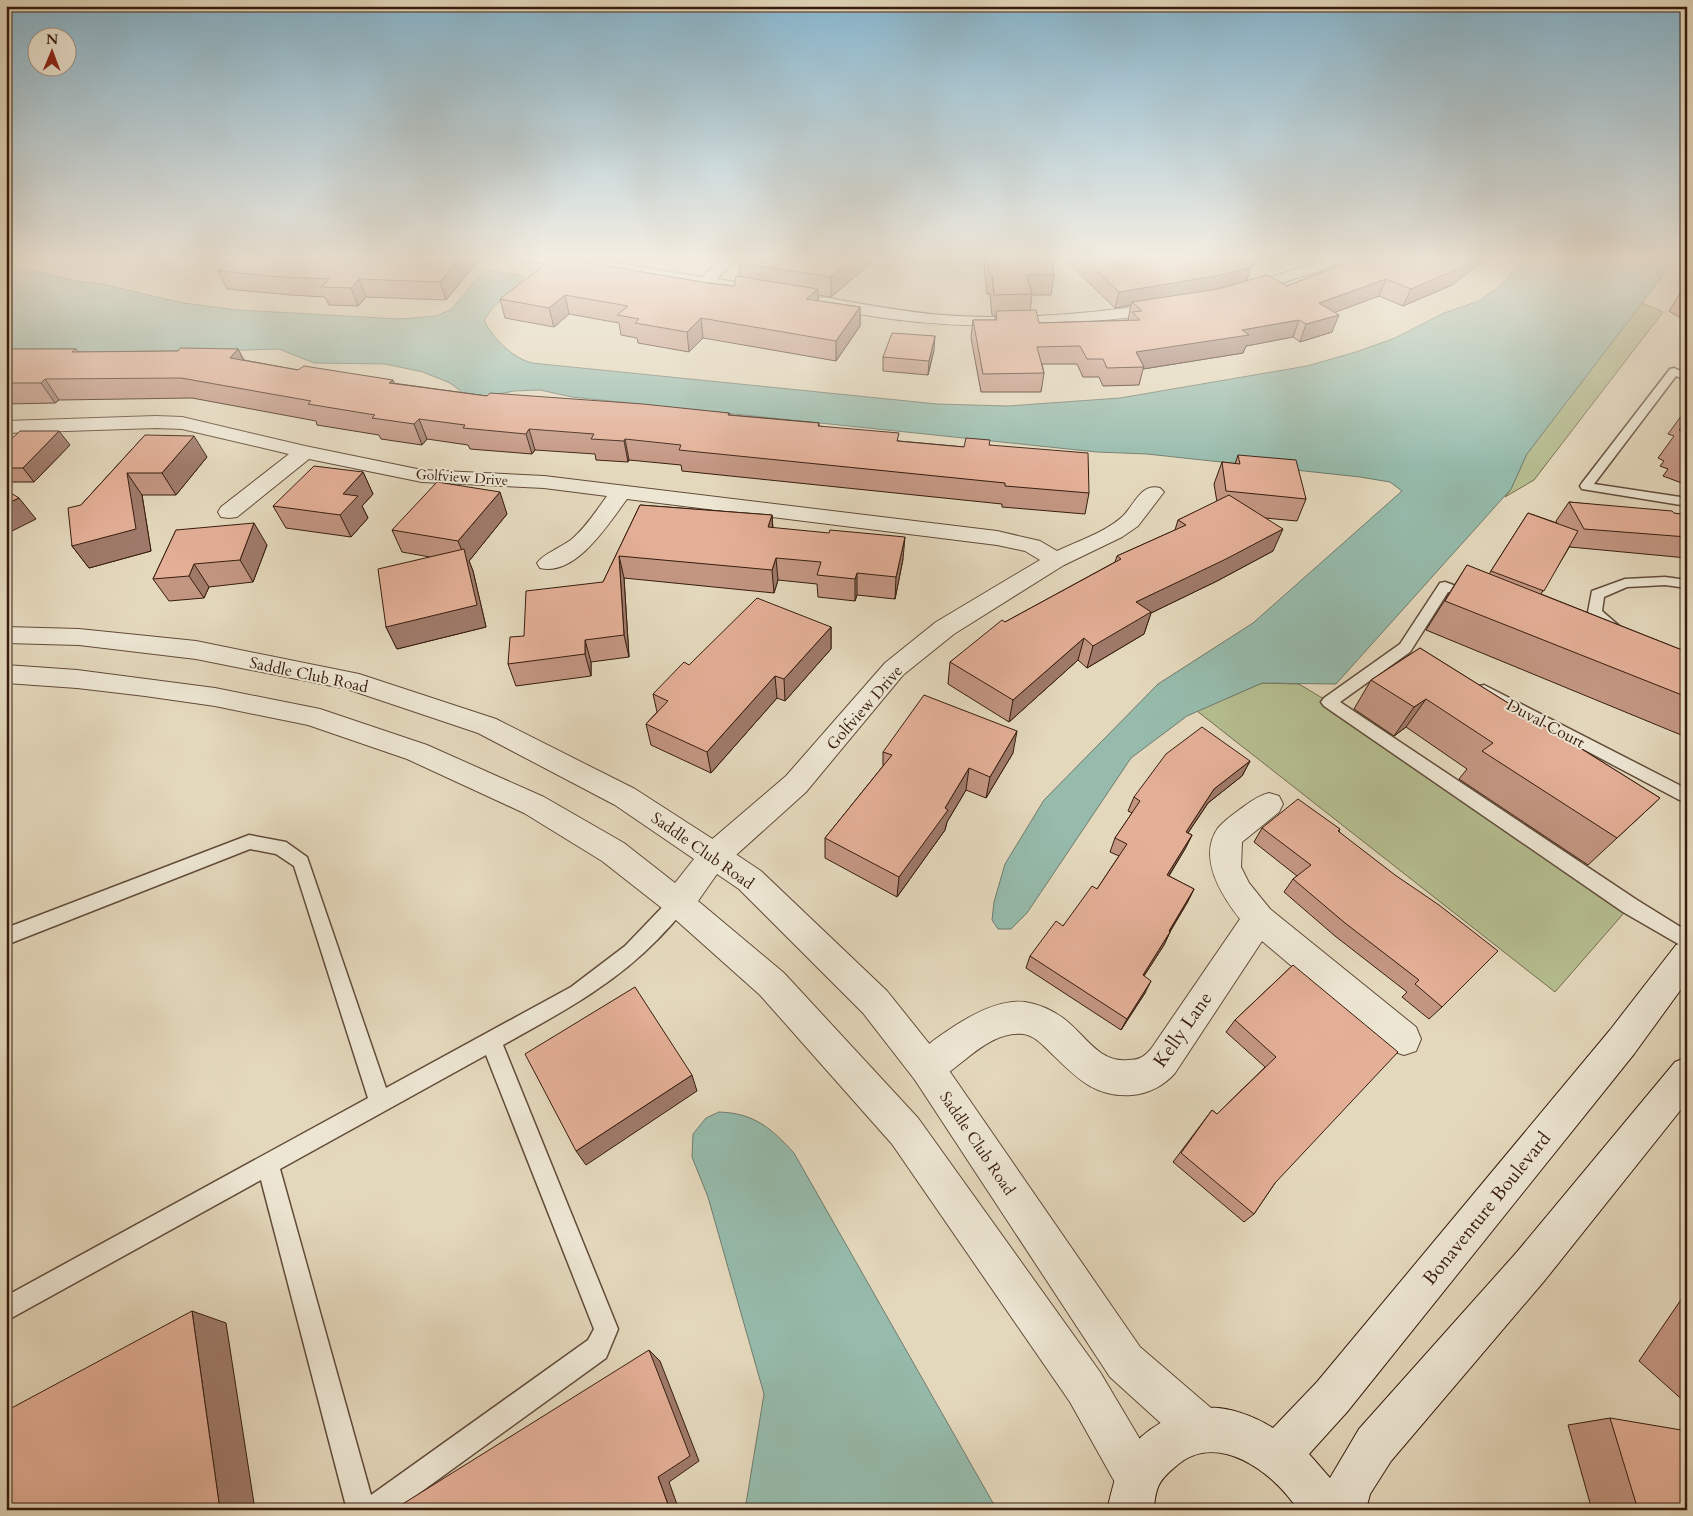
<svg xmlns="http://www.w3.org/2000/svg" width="1693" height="1516" viewBox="0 0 1693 1516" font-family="Cardo,serif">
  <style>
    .green { fill: #b5be90; stroke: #766d4f }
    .water { fill: #96bbac; stroke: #707b6d }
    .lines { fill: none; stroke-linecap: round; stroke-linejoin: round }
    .service-casing { stroke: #624b3a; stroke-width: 3 }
    .minor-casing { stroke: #624b3a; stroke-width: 2 }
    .tertiary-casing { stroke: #624b3a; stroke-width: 2 }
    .secondary-casing { stroke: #371c0e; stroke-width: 2 }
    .service { fill: #ede6d3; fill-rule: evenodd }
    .minor { fill: #ede6d3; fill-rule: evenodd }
    .tertiary { fill: #ede6d3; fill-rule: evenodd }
    .secondary { fill: #ede6d3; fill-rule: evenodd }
    .wall { fill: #c39682; stroke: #371c0e }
    .shaded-wall { fill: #9f7a6a; stroke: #371c0e }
    .building { fill: #e3af97; stroke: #371c0e }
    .labels { text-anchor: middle; stroke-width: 4; stroke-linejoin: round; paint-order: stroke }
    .far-street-label { font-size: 14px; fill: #371c0e; stroke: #ede6d3 }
    .street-label { font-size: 16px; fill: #371c0e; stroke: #ede6d3 }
    .near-street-label { font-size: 19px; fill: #371c0e; stroke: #ede6d3 }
  </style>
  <rect width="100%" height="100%" fill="#e4d8bc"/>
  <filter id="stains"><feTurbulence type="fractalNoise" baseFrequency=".004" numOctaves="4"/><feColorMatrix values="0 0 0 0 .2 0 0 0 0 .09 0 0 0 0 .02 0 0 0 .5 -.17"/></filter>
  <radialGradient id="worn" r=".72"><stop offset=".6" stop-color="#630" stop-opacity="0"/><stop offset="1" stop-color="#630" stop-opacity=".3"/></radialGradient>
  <g class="green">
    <path d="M1642 303 1663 312 1534 480 1505 497 1511 489 1526 454Z"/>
    <path d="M1262 683 1299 684 1329 702 1630 906 1555 992 1197 711Z"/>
  </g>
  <g class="water">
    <path d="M1535 256H1678L1527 454 1511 489 1336 684 1262 683 1187 716 1131 758 1027 913 1011 929H998L992 920 994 902 1005 864 1044 800 1158 684 1253 623 1402 491 1390 482 1360 477 1147 454 1097 452 572 397 540 390 514 391 480 398H470L450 383 423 372 385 364 314 363 279 349 57 356 6 352V264L76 281 101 284 183 303 238 310 399 319 436 316 452 309 482 273 488 270 522 276 524 278 491 310 484 320C493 339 513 358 532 363L937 404 1008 406 1120 398 1307 366 1356 352 1395 338 1444 313 1479 301 1500 286 1515 269Z"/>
    <path d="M719 1112C754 1113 771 1128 794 1153L997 1510H745L764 1394 708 1197 692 1157 693 1134 706 1118Z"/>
  </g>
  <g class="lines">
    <defs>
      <g id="service">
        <path d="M1674 368 1687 374V381L1676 376 1594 484 1687 498V506L1582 489 1580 486 1582 483 1670 369Z"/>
        <path d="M1665 577 1687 580V588L1665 585 1627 587 1604 597 1602 611 1625 631 1627 634 1625 637H1615L1588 612 1592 591 1625 579Z"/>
        <path d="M1445 582 1478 594 1480 597 1478 600 1473 602 1448 592 1410 652 1340 702 1637 900 1687 931V949L1623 912 1324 706 1321 702 1324 698 1400 644 1440 583Z"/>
        <path d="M1484 685 1687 789V804L1479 694 1476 690 1479 686Z"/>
        <path d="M249 835 286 842 307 857 386 1088 571 987 625 946 672 897 678 895 684 897 687 903C681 916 668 928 658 939 611 987 560 1013 503 1045L618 1329 606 1358 396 1510H347L261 1180 6 1321V1296L368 1098 294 866 276 854 250 849 6 945V928ZM486 1055 594 1329 588 1340 371 1495 280 1169Z"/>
      </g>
      <g id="minor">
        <path d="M513 256H574L702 277 723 256H739L717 279 756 285 762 287 764 290 762 293 756 295 574 266 520 261 515 259Z"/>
        <path d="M1329 256H1349L1347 259 1322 270 1248 294H1236L1234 291 1236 288 1312 264Z"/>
        <path d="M823 297C863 304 903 312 943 315 1018 321 1092 313 1166 303L1172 304 1174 308 1172 312 1166 313C1049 328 933 334 817 305L815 302 817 299Z"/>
        <path d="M156 416 182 417 305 446 422 470 544 476 997 531 1040 541 1057 551C1078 541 1106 532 1123 516 1135 504 1141 483 1160 488L1164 492 1138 526 1122 537 1064 565 954 634 903 675 806 792 725 865 714 868 703 865 699 856 703 847 786 776 885 663 936 622 1040 560 1025 551 997 545 627 499C609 523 576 577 540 568L537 563C543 554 562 547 572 539 586 527 596 511 607 496L544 488 422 482 309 459 237 517 229 518 221 517 218 512 221 507 289 454 182 429 156 428 6 433V421Z"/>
        <path d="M1269 793 1279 796 1283 804 1279 812 1242 842 1241 867 1249 883 1270 909 1416 1027 1421 1039 1416 1051 1404 1055 1392 1051 1262 941 1175 1073C1165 1085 1148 1094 1132 1095 1093 1098 1074 1075 1048 1050 1041 1043 1033 1035 1023 1034 984 1031 960 1072 927 1085L915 1080 909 1068C917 1050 937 1038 953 1027 973 1014 1000 999 1025 1002 1038 1004 1052 1010 1063 1018 1085 1034 1098 1063 1128 1060 1139 1060 1144 1057 1151 1049L1240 919C1222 896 1197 858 1218 828 1224 821 1232 815 1239 810 1249 803 1257 796 1269 793Z"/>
      </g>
      <path id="tertiary" d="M6 627 79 629 196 641 359 674 496 719 635 789 725 847 761 871 887 991 939 1056 1140 1347 1218 1414 1224 1430 1218 1446 1202 1452 1186 1446 1110 1377 915 1080 863 1013 739 889 717 874 698 901 784 973 918 1118 1100 1372 1154 1463 1161 1479 1154 1495 1138 1502 1122 1495 1070 1402 892 1144 760 995 667 912 602 861 524 813 407 759 308 725 215 706 145 696 77 688 6 683V665L77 670 215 688 320 709 427 745 544 797 624 843 675 883 694 859 615 805 478 733 347 689 196 659 79 645 6 643Z"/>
      <path id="secondary" d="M1687 941V981L1634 1054 1347 1412 1309 1454 1330 1478 1359 1429 1517 1252 1675 1062 1687 1057V1102L1545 1280 1391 1461 1370 1494 1366 1510H1298C1274 1472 1216 1429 1175 1467 1169 1472 1161 1479 1158 1487 1155 1494 1155 1502 1153 1510H1107C1112 1491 1115 1472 1126 1455 1142 1429 1177 1410 1207 1408 1228 1406 1256 1417 1273 1428L1317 1382 1610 1030 1676 945Z"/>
    </defs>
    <use href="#service" class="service-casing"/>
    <use href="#minor" class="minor-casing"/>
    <use href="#tertiary" class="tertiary-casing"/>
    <use href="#secondary" class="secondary-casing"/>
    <use href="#service" class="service"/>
    <use href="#minor" class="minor"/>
    <use href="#tertiary" class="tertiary"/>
    <use href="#secondary" class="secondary"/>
  </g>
  <g class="wall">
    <path d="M482 256 446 300 366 297 358 306 329 305 325 297 291 295 227 289 218 271Z"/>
    <path d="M655 256H682L672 261Z"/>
    <path d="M869 256V265L831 297 818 295V301L860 307V326L836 361 703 338 689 352 638 343 637 338 621 335 619 323 569 314 554 327 505 318 500 299 708 283 734 286 740 277 739 263Z"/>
    <path d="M984 256H1050L1054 275 1051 295H1032L1030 310 1039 323 1129 320H1128L1131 305 1115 308 1070 264 1071 256H1258L1254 266 1250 267 1246 281 1287 286 1364 256 1452 285 1403 306 1379 296 1335 312 1332 332 1300 342 1293 337 1246 346 1243 353 1143 369 1139 385 1103 386 1099 377H1083L1077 364H1042L1044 373 1041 392H981L971 338 973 320H995V315H992L990 294H987L984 264Z"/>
    <path d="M1687 282V322L1669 311Z"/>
    <path d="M6 349H76L78 352 178 351 238 349 244 360 298 370 487 396 729 413 730 415 819 423V426L899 441 964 447 990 445 1089 493 1085 514 1002 507V504L682 471 681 465 629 460 628 462 596 460 595 454 535 450 532 454 470 449 468 445 427 439 422 445 381 439 379 435 317 425 316 421 192 398 59 400 55 403 6 404Z"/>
    <path d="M934 350 928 375 883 371V357Z"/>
    <path d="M1687 408V485L1663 476 1668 469 1660 466 1664 461 1658 458 1674 436 1668 434Z"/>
    <path d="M145 435 207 457 176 495H142L151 551 89 568 72 546 81 505Z"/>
    <path d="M6 444 70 445 34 482H6Z"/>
    <path d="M1238 455 1306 499 1297 521 1265 518 1273 551 1217 581 1151 613 1144 634 1087 668 1078 660 1009 722 948 684 950 662 1005 622 1115 562 1117 556 1175 530 1178 520 1217 502 1214 484 1222 462 1235 464Z"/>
    <path d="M363 472 373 494 362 506 368 518 351 537 286 528 273 506Z"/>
    <path d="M1569 502 1687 515V558L1570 547V546L1541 594 1687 652V736L1686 737 1426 630 1467 565 1489 574 1528 513 1557 523 1556 521Z"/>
    <path d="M640 505 772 515 773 528 903 559 895 599 857 595 855 601 818 597 817 584 778 580 774 593 624 578 629 657 591 662V676L516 686 508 664 524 636 603 582Z"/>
    <path d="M507 514 469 561 473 571 486 627 397 649 386 627 430 557 402 552 392 530Z"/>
    <path d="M176 530 267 545 253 582 209 587 204 598 169 601 153 579Z"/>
    <path d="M831 627V649L785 701 777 698 711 773 651 745 646 724 657 712 653 694 689 665Z"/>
    <path d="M1420 648 1660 798 1588 865 1459 779 1467 769 1406 727 1394 736 1354 709 1371 680Z"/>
    <path d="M883 752 1013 753 986 798 966 790 947 822 945 830 897 897 825 858V838L883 766Z"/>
    <path d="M1250 761 1242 776 1208 803 1188 833 1192 835 1185 849 1169 876 1194 889 1187 903 1170 932 1164 945 1144 976 1145 993 1121 1030 1026 968 1030 956 1063 926 1097 889 1119 856 1110 852 1115 838 1132 813 1128 811 1134 797Z"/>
    <path d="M1262 828 1340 829 1339 831 1442 1007 1429 1019 1402 997 1407 992 1335 936 1284 892 1293 879 1297 876 1254 842Z"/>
    <path d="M1293 965 1275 1183 1254 1214 1244 1222 1173 1162 1212 1110 1217 1114 1265 1067 1226 1032 1235 1020Z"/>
    <path d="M1687 1291V1404L1639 1361Z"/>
    <path d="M1610 1418 1687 1510H1592L1568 1425Z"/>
  </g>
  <g class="shaded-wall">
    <path d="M461 256H482L446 300 440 282Z"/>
    <path d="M672 256H682L672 261Z"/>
    <path d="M855 256H869V265L831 297V277Z"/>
    <path d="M1240 256H1258L1254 266 1241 270 1251 268 1246 283 1211 292 1132 302 1131 305 1115 308 1119 292Z"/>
    <path d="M1476 256H1490L1452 285 1403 306 1411 289Z"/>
    <path d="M359 279 366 297 358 306 351 288Z"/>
    <path d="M1386 279 1379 296 1312 321 1319 303Z"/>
    <path d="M818 289V308L806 299Z"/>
    <path d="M565 295 569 314 554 327 549 308Z"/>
    <path d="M860 307V326L836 361V341Z"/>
    <path d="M1339 315 1332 332 1300 342 1306 324Z"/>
    <path d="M701 318 703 338 689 352 687 332Z"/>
    <path d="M1299 320 1293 337 1246 346 1243 353 1143 369 1144 367 1136 352 1242 330Z"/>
    <path d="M935 336 934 350 928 375 929 361Z"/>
    <path d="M238 349 248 369 230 358Z"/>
    <path d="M45 379 59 400 55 403 41 383Z"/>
    <path d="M393 380 401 400 389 383Z"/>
    <path d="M419 419 427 439 422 445 414 424Z"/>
    <path d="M529 429 535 450 532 454 526 434Z"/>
    <path d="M59 431 70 445 34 482 23 468Z"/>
    <path d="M194 436 207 457 176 495 162 473Z"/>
    <path d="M625 439 629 460 628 462 624 441Z"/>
    <path d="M363 472 373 494 362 506 368 518 351 537 340 515 343 494Z"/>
    <path d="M127 473 142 495 151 551 89 568 72 546Z"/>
    <path d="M500 492 507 514 469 561 473 571 486 627 397 649 386 627 467 563 458 541Z"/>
    <path d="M19 498 36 519 6 534V504Z"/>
    <path d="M772 515 773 537 768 527Z"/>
    <path d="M254 523 267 545 253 582 240 560Z"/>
    <path d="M1283 529 1273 551 1217 581 1151 613 1144 634 1087 668 1093 646 1136 602Z"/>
    <path d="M905 537 903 559 895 599 896 577Z"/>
    <path d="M619 556 624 578 629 657 624 635Z"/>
    <path d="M776 558 778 580 774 593 772 570Z"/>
    <path d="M194 564 209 587 204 598 189 576Z"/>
    <path d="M857 573V595L855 601V579Z"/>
    <path d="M831 627V649L785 701 784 679Z"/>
    <path d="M1084 638 1078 660 1009 722 1013 700Z"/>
    <path d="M585 640 591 662V676L585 654Z"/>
    <path d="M775 676 777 698 711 773 707 752Z"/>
    <path d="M1426 699 1406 727 1394 736 1414 707Z"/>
    <path d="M1017 731 1013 753 986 798 990 777Z"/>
    <path d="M1250 761 1242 776 1208 803 1179 846 1186 832 1214 789Z"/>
    <path d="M969 768 966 790 947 822 945 830 897 897 899 877 945 808Z"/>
    <path d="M1192 835 1185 849 1161 888 1167 875Z"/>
    <path d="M1194 889 1187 903 1162 944 1169 931Z"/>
    <path d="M1170 932 1164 945 1136 988 1143 975Z"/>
    <path d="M1151 981 1145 993 1121 1030 1127 1019Z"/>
    <path d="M692 1075 697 1091 586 1165 576 1151Z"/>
    <path d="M192 1311 226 1323 255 1510H220Z"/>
    <path d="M649 1350 660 1361 699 1461 669 1482 679 1510H670L658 1477Z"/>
  </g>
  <g class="building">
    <path d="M239 256H461L440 282 359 279 351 288 321 287 329 279 282 277 218 271Z"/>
    <path d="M745 256H856L831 277 739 263 740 260Z"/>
    <path d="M987 256H1050L1054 275H1027L1032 294 994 295 992 275 989 274Z"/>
    <path d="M1081 256H1240L1233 258 1251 268 1215 276 1119 292Z"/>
    <path d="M1364 256H1476L1460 268 1411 289 1386 279 1319 303 1339 315 1306 324 1299 320 1242 330 1249 335 1136 352 1144 367 1107 368 1103 359H1087L1080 346 1037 347 1044 373 983 374 973 320H997L996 311 1036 310 1039 323 1140 320 1132 312 1142 311 1132 302 1218 289 1267 275 1287 286Z"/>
    <path d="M554 257 708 283 734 286 736 276 818 289 806 299 860 307 836 341 701 318 687 332 635 323 639 319 617 315 628 306 565 295 549 308 500 299Z"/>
    <path d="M1687 284V294L1682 291Z"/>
    <path d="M892 333 935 336 929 361 883 357Z"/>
    <path d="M180 348 238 349 230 358 298 370 304 366 393 380 389 383 487 396 490 393 643 404 729 413 728 415 819 423 818 426 899 433 897 441 964 447 966 438 990 440 989 445 1088 453 1089 493 1005 486V483L679 450 681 445 625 439 624 441 591 439 594 434 529 429 526 434 463 428 465 425 419 419 414 424 372 418 375 415 308 404 311 401 181 378 45 379 41 383H6V349H76L72 352 178 351Z"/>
    <path d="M1687 421V440L1681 438 1686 432 1679 430Z"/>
    <path d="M20 431H59L23 468H6V444Z"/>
    <path d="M145 435 194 436 162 473H127L136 529 72 546 68 508 81 505Z"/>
    <path d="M1238 455 1296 460 1306 499 1226 491 1222 462 1240 464Z"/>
    <path d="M314 466 363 472 343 494 358 496 340 515 273 506Z"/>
    <path d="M437 482 500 492 458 541 392 530Z"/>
    <path d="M6 490 19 498 6 504Z"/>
    <path d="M1229 495 1283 529 1226 559 1136 602 1151 612 1093 646 1084 638 1013 700 950 662 1002 620 1005 622 1121 559 1117 556 1186 525 1178 520Z"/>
    <path d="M1569 502 1672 511 1674 513 1687 515V537L1584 529Z"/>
    <path d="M640 505 772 515 768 527 829 533 830 530 905 537 896 577 857 573 855 579 817 575 821 562 776 558 772 570 619 556 624 635 585 640V654L508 664 510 637 524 636 526 591 603 582Z"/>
    <path d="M1528 513 1578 531 1544 591 1491 571Z"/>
    <path d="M254 523 240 560 194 564 189 576 153 579 176 530Z"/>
    <path d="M464 549 477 605 386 627 378 569Z"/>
    <path d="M1467 565 1687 652V697L1445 601Z"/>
    <path d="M757 598 831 627 784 679 775 676 707 752 646 724 668 701 653 694 684 662 689 665Z"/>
    <path d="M1420 648 1660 798 1617 838 1482 751 1493 743 1426 699 1414 707 1371 680Z"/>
    <path d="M924 695 1017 731 990 777 969 768 945 808 948 810 899 877 825 838 892 755 883 752Z"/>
    <path d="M1202 727 1250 761 1214 789 1186 832 1192 835 1167 875 1194 889 1169 931 1170 932 1143 975 1151 981 1127 1019 1030 956 1056 921 1063 926 1092 886 1097 889 1127 844 1115 838 1140 801 1134 797 1166 754Z"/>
    <path d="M1298 799 1340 829 1338 831 1395 875 1439 905 1498 951 1442 1007 1415 984 1419 980 1345 923 1293 879 1311 865 1262 828Z"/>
    <path d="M1293 965 1398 1052 1275 1183 1254 1214 1181 1153 1212 1110 1217 1114 1276 1057 1235 1020Z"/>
    <path d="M635 987 692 1075 576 1151 525 1054Z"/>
    <path d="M192 1311 220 1510H6V1411Z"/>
    <path d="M1687 1344V1353L1683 1350Z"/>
    <path d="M649 1350 690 1456 658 1477 670 1510H393Z"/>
    <path d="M1610 1418 1687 1431V1510H1638Z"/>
  </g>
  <linearGradient id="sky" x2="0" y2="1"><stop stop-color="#87b7d0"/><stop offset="0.55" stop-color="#f3ede1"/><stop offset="1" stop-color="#f3ede1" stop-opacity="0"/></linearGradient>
  <rect width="1693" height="468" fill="url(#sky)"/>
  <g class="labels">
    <g class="far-street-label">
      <text transform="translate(462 477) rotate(4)" y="5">Golfview Drive</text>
    </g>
    <g class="street-label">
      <text transform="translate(309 674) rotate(12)" y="6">Saddle Club Road</text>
      <text transform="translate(864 707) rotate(-49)" y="6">Golfview Drive</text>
      <text transform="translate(1546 723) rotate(28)" y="6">Duval Court</text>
      <text transform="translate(703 850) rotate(35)" y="6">Saddle Club Road</text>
      <text transform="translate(978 1143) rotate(56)" y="6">Saddle Club Road</text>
    </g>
    <g class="near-street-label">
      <text transform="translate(1182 1029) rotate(-55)" y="7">Kelly Lane</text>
      <text transform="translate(1486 1208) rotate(-51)" y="7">Bonaventure Boulevard</text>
    </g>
  </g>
  <rect width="1693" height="1516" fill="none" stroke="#e4d8bc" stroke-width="25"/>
  <rect x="8" y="8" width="1678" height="1501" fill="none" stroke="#371c0e" stroke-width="2.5"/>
  <rect x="12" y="12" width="1668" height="1491" fill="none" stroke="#371c0e"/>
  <g transform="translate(52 52) rotate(1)"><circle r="24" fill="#ede6d3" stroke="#a49584"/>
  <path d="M0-4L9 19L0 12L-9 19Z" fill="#8f2418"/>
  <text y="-8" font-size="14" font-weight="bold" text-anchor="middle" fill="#371c0e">N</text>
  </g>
  <rect width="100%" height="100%" filter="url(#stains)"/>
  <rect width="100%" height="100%" fill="url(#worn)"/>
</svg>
